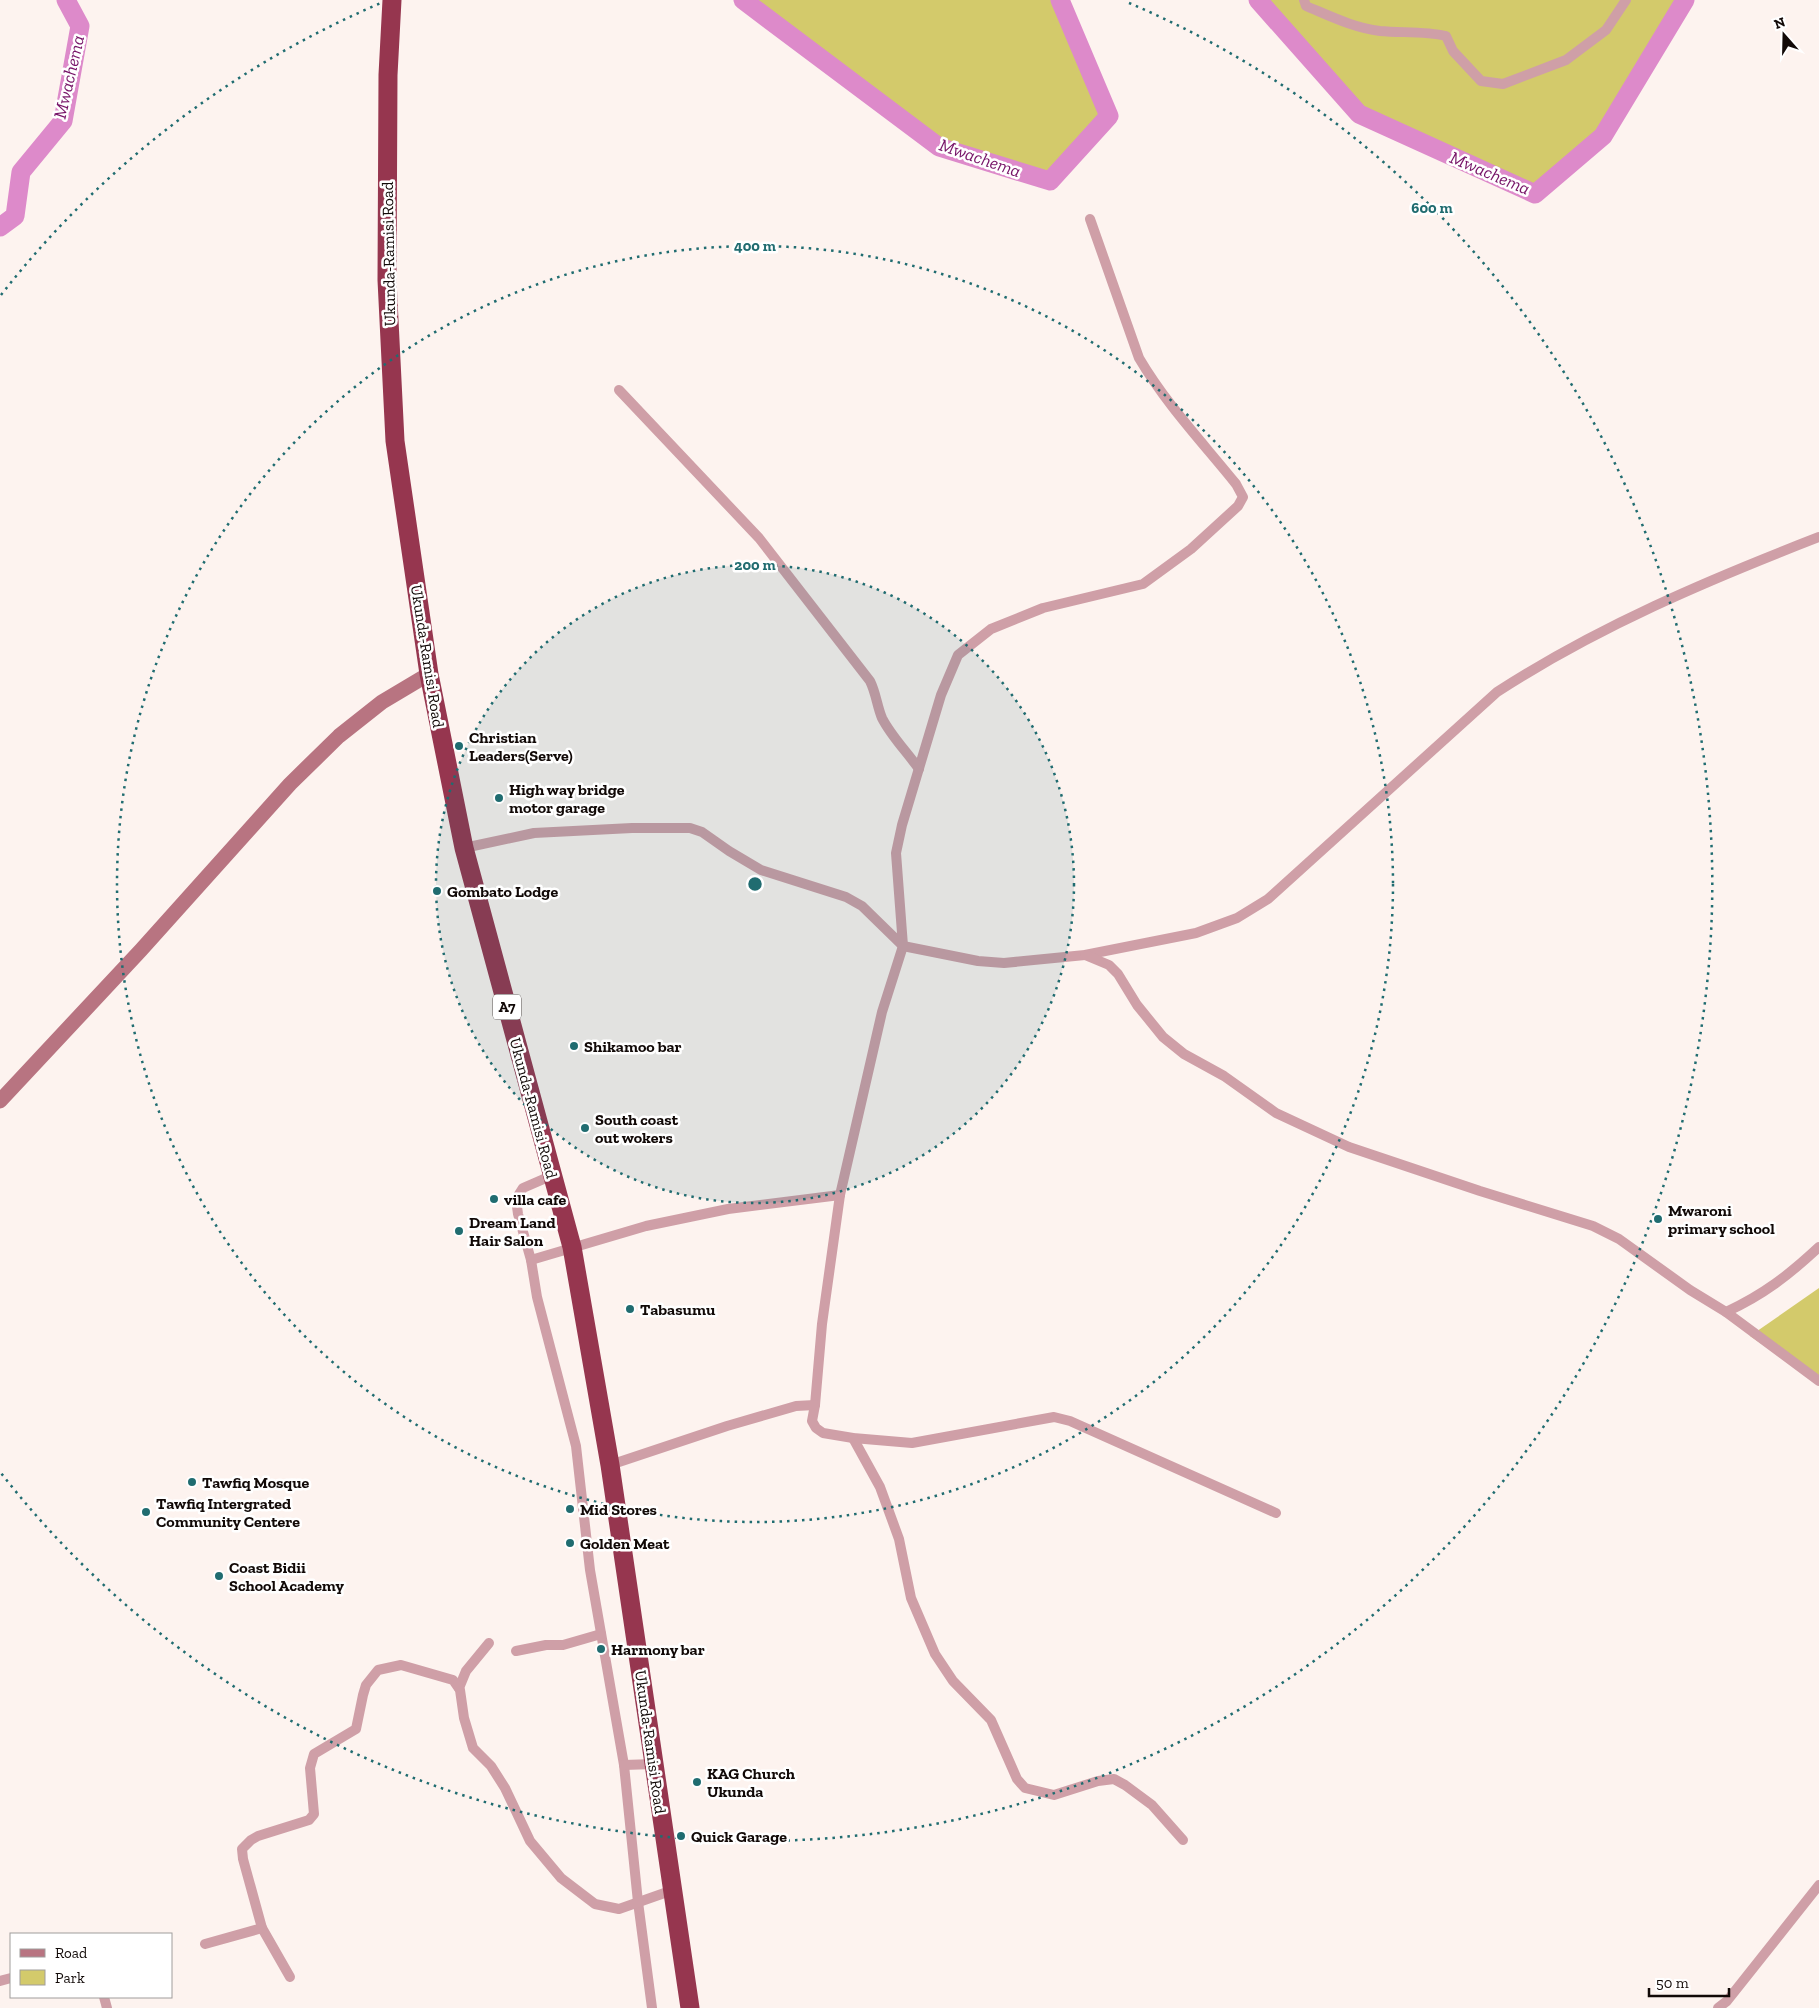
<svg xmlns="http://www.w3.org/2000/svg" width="1819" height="2008" viewBox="0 0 1819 2008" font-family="'Zilla Slab',serif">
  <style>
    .green { fill: #d3ca6b }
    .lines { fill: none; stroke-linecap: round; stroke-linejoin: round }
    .river { stroke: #dd8aca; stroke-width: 19 }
    .street { stroke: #cf9fa7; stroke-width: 10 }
    .secondary { stroke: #b87481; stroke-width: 15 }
    .highway { stroke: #96364f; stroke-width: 19 }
    .ring { fill: none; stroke: #206c70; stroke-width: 2.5; stroke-dasharray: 2.5 5 }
    .poi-dot { fill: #206c70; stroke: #fff; stroke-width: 2 }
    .labels { text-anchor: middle; stroke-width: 5; stroke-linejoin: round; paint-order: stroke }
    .shield { fill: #fff; stroke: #585351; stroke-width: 1 }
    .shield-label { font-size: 15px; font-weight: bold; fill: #110907 }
    .street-label { font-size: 16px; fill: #110907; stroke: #fff }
    .poi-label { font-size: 16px; font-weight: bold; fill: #110907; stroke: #fff; text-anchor: start }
    .water-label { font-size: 18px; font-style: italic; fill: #761367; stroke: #fff }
    .centre { fill: #206c70; stroke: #fff; stroke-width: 2.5 }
    .ring-label { font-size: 15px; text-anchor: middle; font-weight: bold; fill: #206c70; stroke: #fff; stroke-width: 5; stroke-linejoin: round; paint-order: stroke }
  </style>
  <rect width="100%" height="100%" fill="#fdf3ef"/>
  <g class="green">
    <path d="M743 0H1060L1109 116 1050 181 939 147Z"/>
    <path d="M1258 0H1685L1603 136 1535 194 1359 114Z"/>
    <path d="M1819 1288V1383L1750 1336Z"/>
  </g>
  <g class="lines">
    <g class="river">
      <path d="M743 0 939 147 1050 181 1109 116 1060 0"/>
      <path d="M1258 0 1359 114 1535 194 1603 136 1685 0"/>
      <path d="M0 227 15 216 21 172 63 121 80 26 66 0"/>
    </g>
    <g class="street">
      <path d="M1304 0 1306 6C1330 16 1354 28 1380 31 1402 33 1425 31 1446 36L1453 51 1481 81 1503 84 1566 60 1606 30 1626 0"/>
      <path d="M1090 219 1139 358C1166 404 1203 443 1236 484L1243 497 1238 506 1191 549 1143 584 1043 608 991 629 958 655 941 695 902 825 896 853 903 946 882 1012 840 1195 822 1324 815 1405 812 1421 816 1428 823 1433 853 1438 912 1443 1054 1417 1070 1421 1276 1513"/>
      <path d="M619 390 759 538 870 681C876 693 877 706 882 718 891 736 907 752 919 769"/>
      <path d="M464 848 534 833 632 828H690L702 832 729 851 761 870 846 897 862 906 903 946 978 961 1004 963 1085 955 1196 933 1237 918 1268 899 1497 692C1597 627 1708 580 1819 537"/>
      <path d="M1085 955 1109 965 1118 974 1137 1005 1163 1037 1184 1054 1224 1076 1276 1113 1349 1147 1480 1191 1593 1226 1619 1239 1690 1290 1726 1312 1819 1381"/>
      <path d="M553 1175 523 1188 516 1199 518 1214 531 1260 537 1297 576 1446 590 1570 624 1765 638 1902 652 2008"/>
      <path d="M531 1260 646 1226 728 1209 840 1195"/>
      <path d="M1726 1312C1763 1295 1789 1275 1819 1247"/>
      <path d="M853 1438 880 1487 899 1539 911 1598 935 1654 953 1681 991 1720 1017 1779 1025 1788 1054 1795 1098 1781 1114 1779 1125 1785 1152 1805 1183 1840"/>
      <path d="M610 1465 727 1426 796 1406 815 1405"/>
      <path d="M516 1651 546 1645H563L601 1634"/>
      <path d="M459 1688 466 1671 489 1643"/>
      <path d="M624 1765 654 1764"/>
      <path d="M262 1928 290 1977"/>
      <path d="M205 1944 262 1928 243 1859 242 1849 251 1840 258 1836 309 1820 314 1814 310 1768 314 1754 356 1729 363 1695 366 1685 378 1670 401 1665 453 1680 460 1690 464 1718 473 1748 491 1766 505 1788 530 1841 561 1878 595 1904 619 1909 673 1890"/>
      <path d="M0 1981 11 1978"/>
      <path d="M104 1997 107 2008"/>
      <path d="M1718 2008 1727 2001 1819 1885"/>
    </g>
    <path class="secondary" d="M0 1101 141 950 290 784 339 736 382 702 429 674"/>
    <path class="highway" d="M392 0 388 75 387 280 395 441 429 674 464 848 572 1247 610 1465 690 2008"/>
  </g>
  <circle cx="755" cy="884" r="319" fill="#206c70" fill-opacity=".12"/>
  <g class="ring">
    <circle cx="755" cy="884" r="319"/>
    <circle cx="755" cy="884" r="638"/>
    <path d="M1 295A957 957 0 0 1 381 3M1129 3A957 957 0 1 1 1 1473"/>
  </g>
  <g class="poi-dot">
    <circle cx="459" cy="746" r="5"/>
    <circle cx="499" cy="798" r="5"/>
    <circle cx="437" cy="891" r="5"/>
    <circle cx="574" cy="1046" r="5"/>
    <circle cx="585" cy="1128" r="5"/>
    <circle cx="494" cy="1199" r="5"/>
    <circle cx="1658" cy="1219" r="5"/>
    <circle cx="459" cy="1231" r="5"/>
    <circle cx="630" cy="1309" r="5"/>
    <circle cx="192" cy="1482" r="5"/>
    <circle cx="570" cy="1509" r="5"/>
    <circle cx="146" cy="1512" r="5"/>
    <circle cx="570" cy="1543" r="5"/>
    <circle cx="219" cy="1576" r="5"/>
    <circle cx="601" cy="1649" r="5"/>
    <circle cx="697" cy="1782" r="5"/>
    <circle cx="681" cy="1836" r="5"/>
  </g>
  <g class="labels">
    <rect class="shield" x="493" y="994.5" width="28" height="25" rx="4"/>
    <g class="shield-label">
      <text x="507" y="1012">A7</text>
    </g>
    <g class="street-label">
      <text transform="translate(388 254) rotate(-91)" y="6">Ukunda-Ramisi Road</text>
      <text transform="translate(428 656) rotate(81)" y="6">Ukunda-Ramisi Road</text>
      <text transform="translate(534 1108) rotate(75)" y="6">Ukunda-Ramisi Road</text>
      <text transform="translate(651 1742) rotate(82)" y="6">Ukunda-Ramisi Road</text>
    </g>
    <g class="poi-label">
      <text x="469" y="743">Christian<tspan x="469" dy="18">Leaders(Serve)</tspan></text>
      <text x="509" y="795">High way bridge<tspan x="509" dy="18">motor garage</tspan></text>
      <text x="447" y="897">Gombato Lodge</text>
      <text x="584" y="1052">Shikamoo bar</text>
      <text x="595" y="1125">South coast<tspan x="595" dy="18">out wokers</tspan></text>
      <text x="504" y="1205">villa cafe</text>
      <text x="1668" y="1216">Mwaroni<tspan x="1668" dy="18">primary school</tspan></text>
      <text x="469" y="1228">Dream Land<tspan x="469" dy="18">Hair Salon</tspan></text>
      <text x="640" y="1315">Tabasumu</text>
      <text x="202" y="1488">Tawfiq Mosque</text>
      <text x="156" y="1509">Tawfiq Intergrated<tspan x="156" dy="18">Community Centere</tspan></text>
      <text x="580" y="1515">Mid Stores</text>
      <text x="580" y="1549">Golden Meat</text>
      <text x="229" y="1573">Coast Bidii<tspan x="229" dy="18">School Academy</tspan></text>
      <text x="611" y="1655">Harmony bar</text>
      <text x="707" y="1779">KAG Church<tspan x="707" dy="18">Ukunda</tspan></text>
      <text x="691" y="1842">Quick Garage</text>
    </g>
    <g class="water-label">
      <text transform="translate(69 77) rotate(-77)" y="6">Mwachema</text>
      <text transform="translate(980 158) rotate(19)" y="6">Mwachema</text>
      <text transform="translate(1490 173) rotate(23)" y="6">Mwachema</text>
    </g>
  </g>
  <circle cx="755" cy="884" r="8" class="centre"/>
  <g class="ring-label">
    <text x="1432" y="213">600 m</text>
    <text x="755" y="251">400 m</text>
    <text x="755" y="570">200 m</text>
  </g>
  <rect x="10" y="1933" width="162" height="65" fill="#ffffff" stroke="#a09d9c"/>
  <rect x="20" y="1949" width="25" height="8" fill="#b87481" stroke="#a09d9c"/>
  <text x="55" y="1958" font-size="15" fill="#110907">Road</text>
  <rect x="20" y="1970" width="25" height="15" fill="#d3ca6b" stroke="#a09d9c"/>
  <text x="55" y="1983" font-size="15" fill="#110907">Park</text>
  <g transform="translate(1784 35) rotate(340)" stroke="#ffffff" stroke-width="4" paint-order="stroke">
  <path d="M0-4L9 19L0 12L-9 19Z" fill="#110907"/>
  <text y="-8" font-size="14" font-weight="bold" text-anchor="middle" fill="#110907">N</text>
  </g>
  <path d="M1649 1988v8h80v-8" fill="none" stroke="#110907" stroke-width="2.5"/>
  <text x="1656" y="1988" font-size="15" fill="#110907" stroke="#ffffff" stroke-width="4" paint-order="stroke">50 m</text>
</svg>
